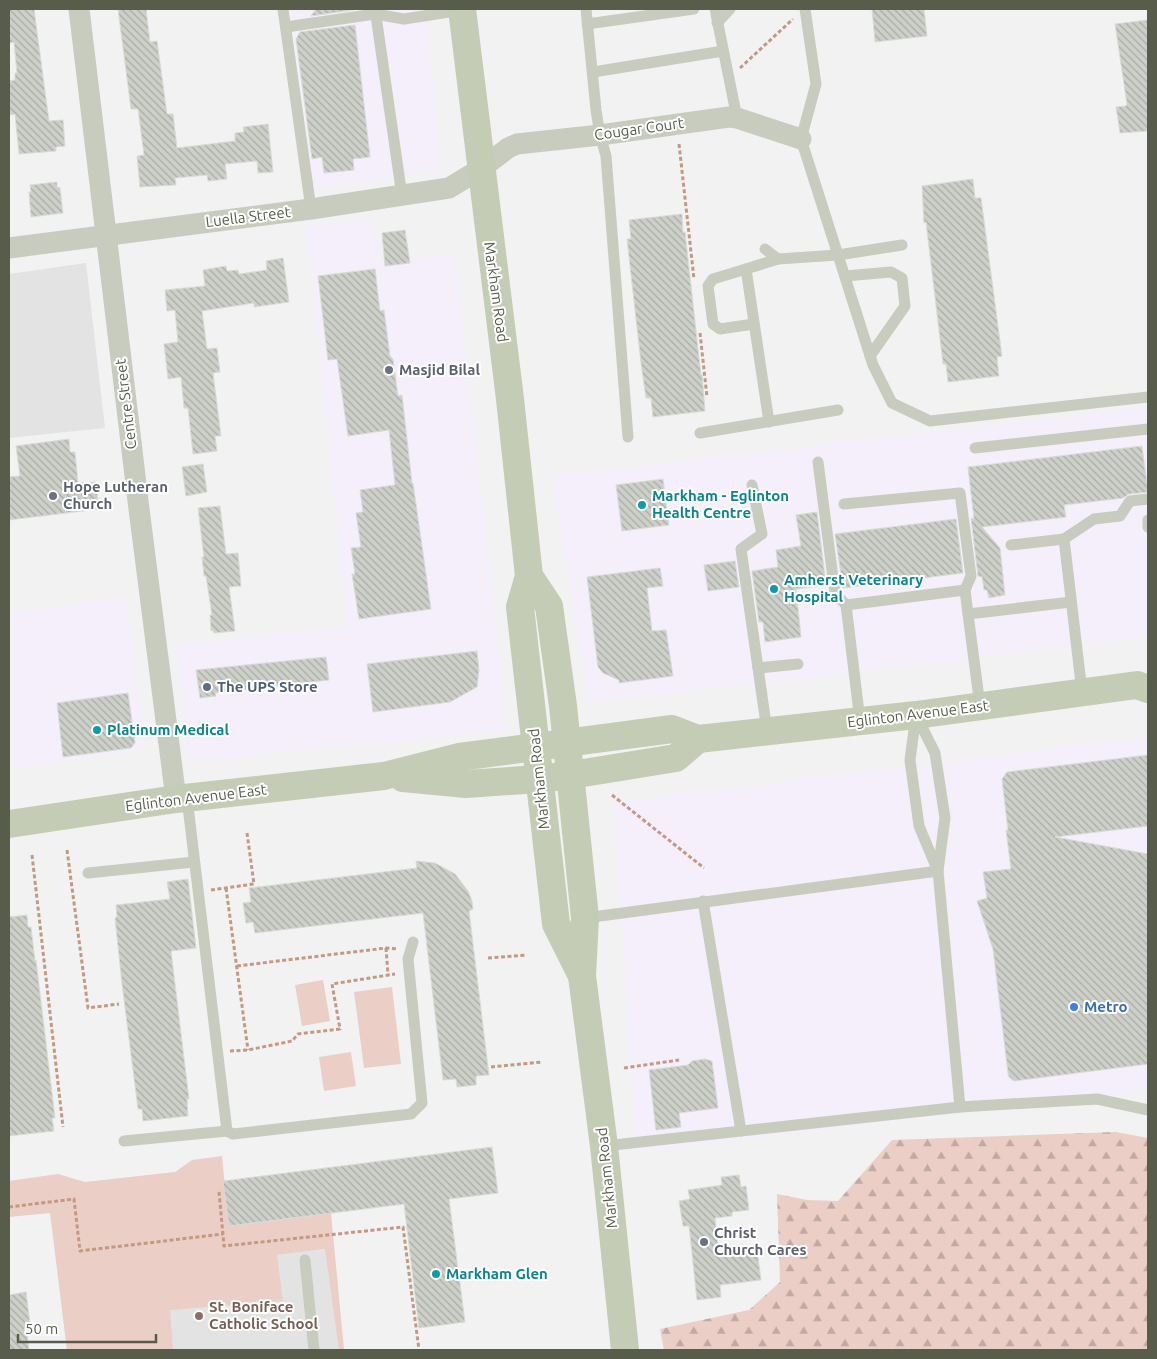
<svg xmlns="http://www.w3.org/2000/svg" width="1157" height="1359" viewBox="0 0 1157 1359" font-family="Ubuntu,sans-serif">
  <style>
    .commercial { fill: #f5eefb }
    .education { fill: #e3e3e4 }
    .green { fill: #ebcec6 }
    .forest { fill: url(#forest-firs) }
    .building { fill: url(#building-back-hatch); stroke: #d9dcd6 }
    .lines { fill: none; stroke-linecap: round; stroke-linejoin: round }
    .path { stroke: #c49982; stroke-width: 3; stroke-dasharray: 4 2.5; stroke-linecap: butt }
    .lane { stroke: #c7ccbf; stroke-width: 11 }
    .street { stroke: #c7ccbf; stroke-width: 21 }
    .primary { stroke: #c4ccb5; stroke-width: 28 }
    .worship-dot { fill: #6b7280; stroke: #fff; stroke-width: 2 }
    .culture-dot { fill: #0f9aa8; stroke: #fff; stroke-width: 2 }
    .service-dot { fill: #5c6f8a; stroke: #fff; stroke-width: 2 }
    .shop-dot { fill: #3f7fe0; stroke: #fff; stroke-width: 2 }
    .education-dot { fill: #8d6e63; stroke: #fff; stroke-width: 2 }
    .labels { text-anchor: middle; stroke-width: 4; stroke-linejoin: round; paint-order: stroke }
    .street-label { font-size: 15px; fill: #575c4b; stroke: #fff }
    .worship-label { font-size: 15px; font-weight: bold; fill: #5b616d; stroke: #fff; text-anchor: start }
    .culture-label { font-size: 15px; font-weight: bold; fill: #0d838f; stroke: #fff; text-anchor: start }
    .service-label { font-size: 15px; font-weight: bold; fill: #4e5e75; stroke: #fff; text-anchor: start }
    .shop-label { font-size: 15px; font-weight: bold; fill: #366cbe; stroke: #fff; text-anchor: start }
    .education-label { font-size: 15px; font-weight: bold; fill: #785e54; stroke: #fff; text-anchor: start }
  </style>
  <defs>
    <pattern id="forest-firs" width="22" height="20" patternUnits="userSpaceOnUse" patternTransform="scale(1.25)"><rect width="22" height="20" fill="#ebcec6"/><path d="M5 1l3.5 6h-7zM16 11l3.5 6h-7z" fill="#c1aaa3"/></pattern>
    <pattern id="building-back-hatch" width="6" height="6" patternUnits="userSpaceOnUse" patternTransform="scale(1.25)"><rect width="6" height="6" fill="#cdd0c9"/><path d="M-1 5l2 2M0 0l6 6M5-1l2 2" fill="none" stroke="#a9aca5"/></pattern>
  </defs>
  <rect width="100%" height="100%" fill="#f2f2f3"/>
  <g class="commercial">
    <path d="M292 9H426L440 169 309 189Z"/>
    <path d="M373 220 379 263 455 254 507 730 189 761 177 645 348 628 307 227Z"/>
    <path d="M1148 407V637L590 702 552 477Z"/>
    <path d="M126 599 146 750 9 769V613Z"/>
    <path d="M1148 737V1090L637 1152 614 803Z"/>
  </g>
  <g class="education">
    <path d="M86 263 105 428 9 438V274Z"/>
    <path d="M326 1249 340 1350H67L59 1281Z"/>
  </g>
  <g class="green">
    <path d="M323 980 330 1021 302 1026 295 985Z"/>
    <path d="M392 987 401 1064 364 1068 354 992Z"/>
    <path d="M351 1052 356 1086 324 1091 319 1057Z"/>
    <path d="M222 1156 229 1226 331 1213 344 1350H339L325 1249 277 1255 283 1301 170 1310 173 1350H67L50 1213 9 1217V1181L58 1174 85 1182 175 1172 192 1160Z"/>
  </g>
  <path class="forest" d="M1116 1132 1148 1138V1350H664L660 1329 749 1310 780 1282 777 1194 807 1200 838 1201 892 1140Z"/>
  <g class="building">
    <path d="M9 9H34L49 121 63 120 65 146 56 147V151L19 154 15 114 9 115V81L15 80V73H17L14 42 9 43Z"/>
    <path d="M118 9H146L150 42 157 41 167 114H173L177 148 235 141V133L244 132 243 127 268 124 273 172 258 173 257 161 225 164 227 179 208 181 207 175 175 178 176 185 140 187 137 156 144 155 138 109H131Z"/>
    <path d="M316 9H353V10L311 16Z"/>
    <path d="M872 9H924L927 36 875 42Z"/>
    <path d="M1148 20V131L1120 133 1116 107 1126 106 1127 104 1115 24Z"/>
    <path d="M355 25 370 157 353 159 354 170 324 173 322 157 312 159 296 39 300 32Z"/>
    <path d="M973 179 975 198H981L1002 356 997 357 999 376 948 382 946 364H943L926 222 924 223 922 186Z"/>
    <path d="M57 182V187L60 188 63 213 31 217 29 192H31L30 185Z"/>
    <path d="M682 214 683 233 685 232 701 375 702 374 705 411 653 417 651 398H646L641 363 627 239H631L629 220Z"/>
    <path d="M405 230 410 263 385 266 382 233Z"/>
    <path d="M283 258 289 302 254 307V303L202 311 207 349 217 348 220 372 213 373 221 436H215L217 451 193 454 188 408H184L181 377 168 379 164 344 178 342 175 310 167 311 165 290 205 286 203 270 226 266 227 271 238 270 239 274 267 270 266 261Z"/>
    <path d="M375 269 380 311 384 310 390 356 393 359 398 396 402 395 412 483H413L431 609 359 619 352 574H355L351 548 361 547 356 513 363 512 360 490 395 485 389 430 348 436 337 359 328 360 318 276Z"/>
    <path d="M69 439 70 452H75L78 483 96 482 99 509 9 520V477L20 476 16 446Z"/>
    <path d="M1142 446 1148 492 1129 494 1123 498 1064 505 1066 517 982 527 1000 548 1005 595 989 598 987 590H984L982 577 978 576 971 518 974 519 968 467Z"/>
    <path d="M203 464 207 492 186 496 182 467Z"/>
    <path d="M663 479 669 525 622 531 616 485Z"/>
    <path d="M220 506 226 554 238 553 241 586 229 587 235 631 214 633 213 630 211 631 210 615H212L206 576H204L202 557H204L198 508Z"/>
    <path d="M817 512 826 585 796 589 801 637 765 642 763 622H759L752 571 778 567 776 550 801 546 796 515Z"/>
    <path d="M956 519 963 573 843 588 835 534Z"/>
    <path d="M735 561 739 587 708 591 704 565Z"/>
    <path d="M660 568 663 586 647 588 652 631 666 630 673 676 619 683V680L603 673 598 667 587 577Z"/>
    <path d="M477 651 479 670 477 687 450 702 373 712 367 664Z"/>
    <path d="M326 657 329 680 215 693 216 696 200 698 196 670Z"/>
    <path d="M128 693 135 743 131 748 63 757 57 703Z"/>
    <path d="M1148 755V826L1055 837 1148 854V1064L1014 1081 1009 1077 1008 1073 993 949 977 901 987 898 983 872 1011 869 1006 830H1008L1002 779 1007 772Z"/>
    <path d="M416 861 435 863 455 874 468 891 472 901 473 909 469 911 489 1075 476 1076V1085L457 1087 456 1079 443 1080 423 913 255 933 253 922 246 923 243 903 251 902 249 888 417 868Z"/>
    <path d="M188 879 196 948 171 951 189 1099H187L188 1116 143 1121 142 1109H138L122 984 115 918 117 917 116 905 170 899 167 882Z"/>
    <path d="M27 915 28 927H31L35 961 36 960 55 1118H52L54 1131 9 1136V917Z"/>
    <path d="M705 1059 712 1061 718 1108 679 1113 681 1127 656 1130 649 1070 688 1065 692 1061Z"/>
    <path d="M492 1147 498 1193 449 1199 465 1322 419 1328 404 1204 229 1226 223 1181Z"/>
    <path d="M739 1175 741 1187 746 1186 749 1210 732 1212V1216L715 1218 719 1254 757 1249 761 1280 720 1285 721 1297 697 1300 689 1226H683L679 1201 690 1199 688 1190 722 1185 721 1177Z"/>
    <path d="M26 1292 31 1332H27L29 1350H9V1295Z"/>
  </g>
  <g class="lines">
    <g class="path">
      <path d="M740 68 793 19"/>
      <path d="M679 144 694 279"/>
      <path d="M700 333 707 397"/>
      <path d="M612 795 704 868"/>
      <path d="M67 850 88 1008 119 1004"/>
      <path d="M32 855 63 1127"/>
      <path d="M226 888 248 1050"/>
      <path d="M211 890 254 884 247 833"/>
      <path d="M386 948 388 975"/>
      <path d="M488 958 527 955"/>
      <path d="M237 966 386 948 398 949"/>
      <path d="M230 1051 248 1050 292 1041 298 1034 340 1029 332 984 395 974"/>
      <path d="M491 1067 542 1062"/>
      <path d="M624 1068 679 1060"/>
      <path d="M219 1192 224 1246 403 1227 419 1350"/>
      <path d="M9 1207 74 1199 80 1251 223 1234"/>
    </g>
    <g class="lane">
      <path d="M283 9 311 209"/>
      <path d="M375 9 402 196"/>
      <path d="M586 9 596 110 600 135 606 156 628 437"/>
      <path d="M715 9 737 118"/>
      <path d="M805 9 816 84 801 139 873 365 892 403 930 421 1148 397"/>
      <path d="M717 23 730 9"/>
      <path d="M587 24 694 9"/>
      <path d="M286 27 375 14 404 19 462 10"/>
      <path d="M593 72 723 51"/>
      <path d="M765 249 778 259 838 255 902 245"/>
      <path d="M746 269 713 279 708 286 713 324 720 329 754 324"/>
      <path d="M845 276 891 272 902 278 905 306 870 356"/>
      <path d="M769 422 746 269 778 259"/>
      <path d="M700 433 838 410"/>
      <path d="M975 448 1148 429"/>
      <path d="M818 462 835 593 846 605"/>
      <path d="M752 485 762 534 741 549 767 731"/>
      <path d="M844 504 960 493 971 576 965 590"/>
      <path d="M1148 520V527"/>
      <path d="M1064 539 1094 519 1120 516 1130 501 1148 499"/>
      <path d="M1011 545 1064 539 1082 692"/>
      <path d="M758 668 798 664"/>
      <path d="M980 706 968 614 1071 602"/>
      <path d="M916 715 935 753 945 818 938 871 960 1107"/>
      <path d="M916 715 910 760 919 826 937 869"/>
      <path d="M860 721 846 605 965 590 968 614"/>
      <path d="M187 798 227 1131 233 1134 411 1114 422 1103 408 959 413 942"/>
      <path d="M88 873 194 862"/>
      <path d="M703 901 741 1131"/>
      <path d="M585 918 938 871"/>
      <path d="M124 1141 227 1131"/>
      <path d="M604 1146 960 1107 1097 1099 1148 1110"/>
      <path d="M305 1260 314 1350"/>
    </g>
    <g class="street">
      <path d="M79 9 139 509 176 799"/>
      <path d="M9 248 311 209 449 188 482 168 508 148 517 144 600 135 729 117 737 118 801 139"/>
    </g>
    <g class="primary">
      <path d="M462 9 510 399 529 576 520 607 556 924 582 976"/>
      <path d="M529 576 549 606 563 706 585 918 582 976 604 1146 625 1350"/>
      <path d="M403 778 466 784 539 779 571 775 676 758 698 739"/>
      <path d="M9 824 176 799 384 776 459 757 672 729 698 739 916 715 1137 685 1148 689"/>
    </g>
  </g>
  <g class="worship-dot">
    <circle cx="389" cy="370" r="5"/>
    <circle cx="53" cy="496" r="5"/>
    <circle cx="704" cy="1242" r="5"/>
  </g>
  <g class="culture-dot">
    <circle cx="642" cy="505" r="5"/>
    <circle cx="774" cy="589" r="5"/>
    <circle cx="97" cy="730" r="5"/>
    <circle cx="436" cy="1274" r="5"/>
  </g>
  <circle class="service-dot" cx="207" cy="687" r="5"/>
  <circle class="shop-dot" cx="1074" cy="1007" r="5"/>
  <circle class="education-dot" cx="199" cy="1316" r="5"/>
  <g class="labels">
    <g class="street-label">
      <text transform="translate(639 129) rotate(-8)" y="5">Cougar Court</text>
      <text transform="translate(248 217) rotate(-7)" y="5">Luella Street</text>
      <text transform="translate(496 292) rotate(82)" y="5">Markham Road</text>
      <text transform="translate(126 404) rotate(-97)" y="5">Centre Street</text>
      <text transform="translate(918 714) rotate(-7)" y="5">Eglinton Avenue East</text>
      <text transform="translate(539 779) rotate(-96)" y="5">Markham Road</text>
      <text transform="translate(196 798) rotate(-7)" y="5">Eglinton Avenue East</text>
      <text transform="translate(607 1178) rotate(-96)" y="5">Markham Road</text>
    </g>
    <g class="worship-label">
      <text x="399" y="375">Masjid Bilal</text>
      <text x="63" y="492">Hope Lutheran<tspan x="63" dy="17">Church</tspan></text>
      <text x="714" y="1238">Christ<tspan x="714" dy="17">Church Cares</tspan></text>
    </g>
    <g class="culture-label">
      <text x="652" y="501">Markham - Eglinton<tspan x="652" dy="17">Health Centre</tspan></text>
      <text x="784" y="585">Amherst Veterinary<tspan x="784" dy="17">Hospital</tspan></text>
      <text x="107" y="735">Platinum Medical</text>
      <text x="446" y="1279">Markham Glen</text>
    </g>
    <g class="service-label">
      <text x="217" y="692">The UPS Store</text>
    </g>
    <g class="shop-label">
      <text x="1084" y="1012">Metro</text>
    </g>
    <g class="education-label">
      <text x="209" y="1312">St. Boniface<tspan x="209" dy="17">Catholic School</tspan></text>
    </g>
  </g>
  <rect width="1157" height="1359" fill="none" stroke="#575c4b" stroke-width="20"/>
  <path d="M18 1334v8h138v-8" fill="none" stroke="#575c4b" stroke-width="2.5"/>
  <text x="25" y="1334" font-size="15" fill="#575c4b" stroke="#ffffff" stroke-width="4" paint-order="stroke">50 m</text>
</svg>
